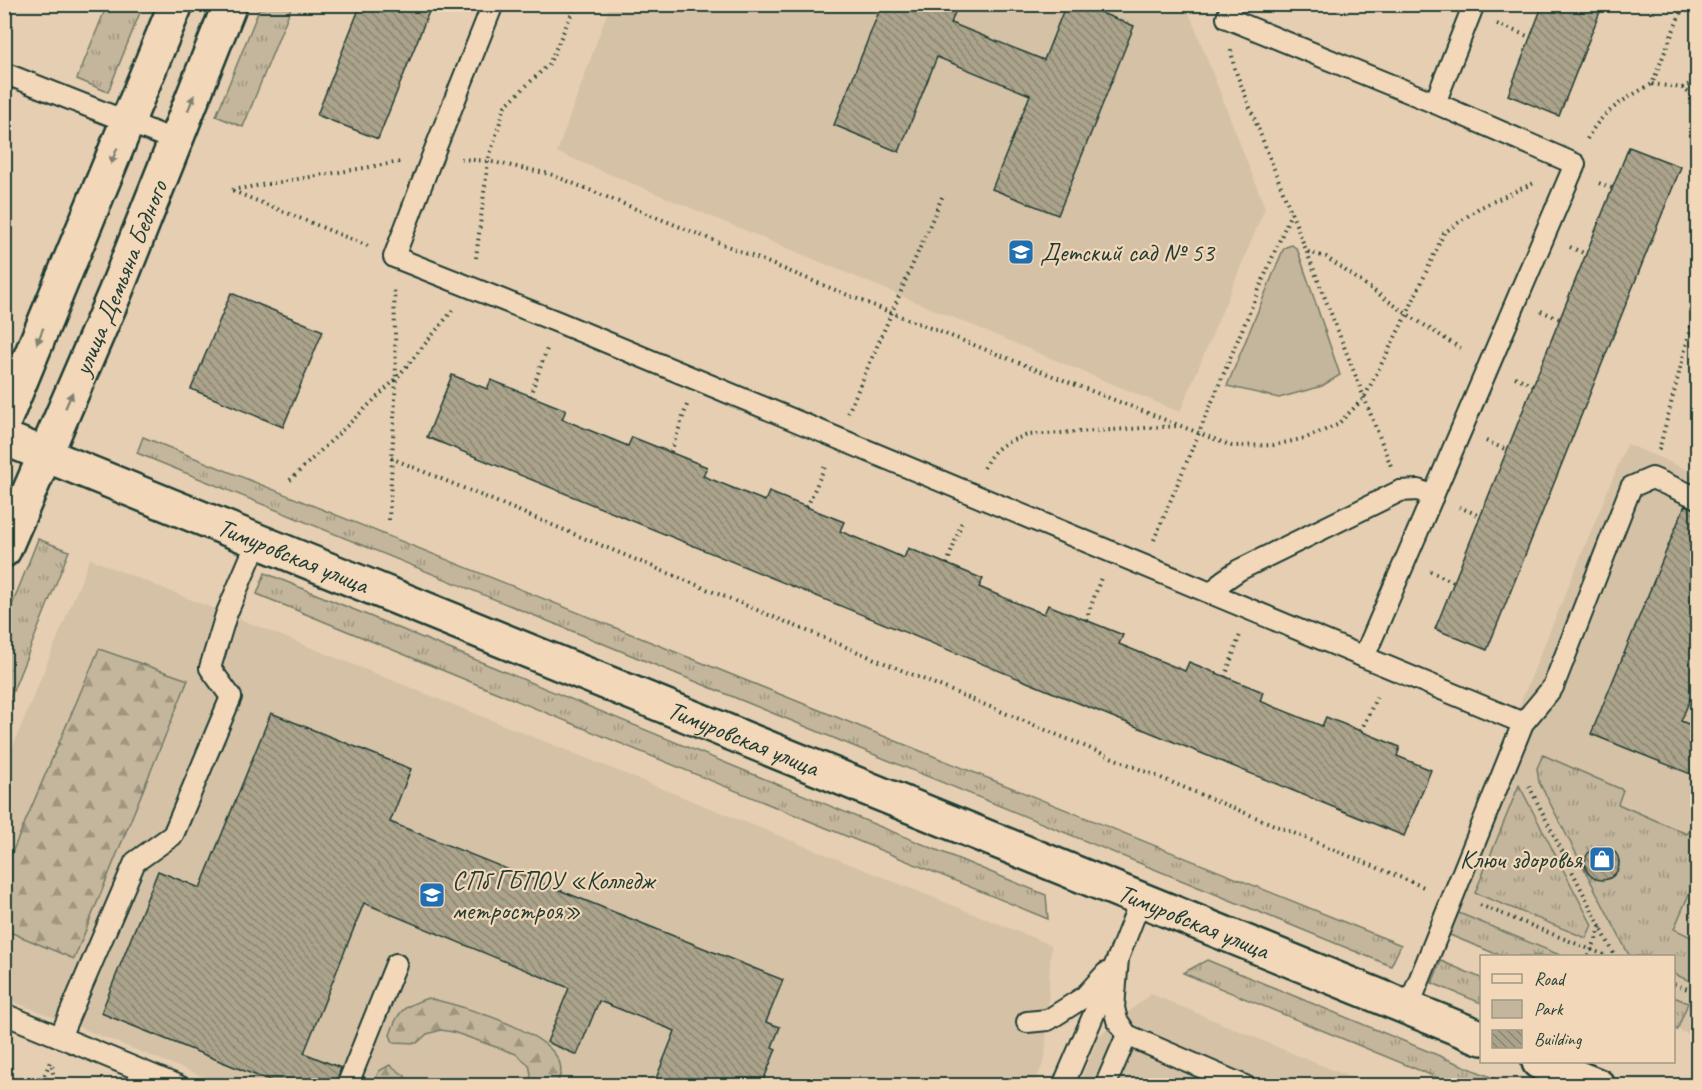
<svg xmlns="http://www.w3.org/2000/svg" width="1702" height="1090" viewBox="0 0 1702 1090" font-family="Caveat,sans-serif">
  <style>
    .built { fill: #d4c1a6 }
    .grass { fill: url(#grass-tufts); stroke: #727a68; stroke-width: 1.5 }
    .forest { fill: url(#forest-firs); stroke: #727a68; stroke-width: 1.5 }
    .park { fill: #c4b69c; stroke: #727a68; stroke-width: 1.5 }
    .building { fill: url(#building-back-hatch); stroke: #1f3d34; stroke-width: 1.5 }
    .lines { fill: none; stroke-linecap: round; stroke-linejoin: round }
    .lane-casing { stroke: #1f3d34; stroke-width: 24 }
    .street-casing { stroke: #1f3d34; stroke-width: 38 }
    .secondary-casing { stroke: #1f3d34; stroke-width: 38 }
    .path { stroke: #1f3d34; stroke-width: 4; stroke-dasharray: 1.5 4.5; stroke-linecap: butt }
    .lane { stroke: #f2d7b9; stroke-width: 20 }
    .street { stroke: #f2d7b9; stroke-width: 33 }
    .secondary { stroke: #f2d7b9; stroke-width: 33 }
    .oneway { fill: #7e8270 }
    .labels { text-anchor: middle; stroke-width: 4.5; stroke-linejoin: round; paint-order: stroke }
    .poi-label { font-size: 26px; fill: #1f3d34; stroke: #f2d7b9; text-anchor: start }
    .street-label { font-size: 26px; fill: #1f3d34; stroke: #f2d7b9 }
  </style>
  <defs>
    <pattern id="grass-tufts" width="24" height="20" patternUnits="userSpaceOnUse" patternTransform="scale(1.5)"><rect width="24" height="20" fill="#c4b69c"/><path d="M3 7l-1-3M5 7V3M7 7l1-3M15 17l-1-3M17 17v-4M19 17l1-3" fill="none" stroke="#9f9580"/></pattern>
    <pattern id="forest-firs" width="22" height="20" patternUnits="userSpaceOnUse" patternTransform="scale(1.5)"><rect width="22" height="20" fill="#c4b69c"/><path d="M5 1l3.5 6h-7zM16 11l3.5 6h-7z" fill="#9f9580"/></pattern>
    <pattern id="building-back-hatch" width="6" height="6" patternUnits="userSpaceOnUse" patternTransform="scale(1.5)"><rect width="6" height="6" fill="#aba38b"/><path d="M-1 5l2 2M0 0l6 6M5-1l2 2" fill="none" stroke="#8b8672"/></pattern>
  </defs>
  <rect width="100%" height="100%" fill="#e5ceb1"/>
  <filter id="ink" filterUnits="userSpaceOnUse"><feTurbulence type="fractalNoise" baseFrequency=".0167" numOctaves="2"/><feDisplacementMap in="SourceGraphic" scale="12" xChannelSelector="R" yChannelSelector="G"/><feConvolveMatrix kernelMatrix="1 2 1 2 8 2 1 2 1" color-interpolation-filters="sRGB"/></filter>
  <g filter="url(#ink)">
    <g class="built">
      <path d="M610 5H1186L1265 208 1180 412 557 152Z"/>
      <path d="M1627 444 1697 474V1038L1674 1028V956H1498L1428 928Z"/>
      <path d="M90 559 1051 945 1045 1058 1034 1086 225 1085 5 998 4 768Z"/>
      <path d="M1151 994 1368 1085 1078 1086 1099 1036Z"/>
    </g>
    <g class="grass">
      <path d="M107 5H143L108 92 77 79Z"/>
      <path d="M261 5H292L243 127 216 116Z"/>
      <path d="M143 437 1401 945 1391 966 137 453Z"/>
      <path d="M38 539 69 551 5 711V623Z"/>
      <path d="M265 573 1046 895 1048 919 257 594Z"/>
      <path d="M1543 755 1623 790 1618 804 1687 834 1695 817 1697 818V875L1674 929 1697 940V984L1674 974V956H1634L1629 955 1539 782 1537 768Z"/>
      <path d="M1519 785 1592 925 1586 938 1475 893Z"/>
      <path d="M1454 911 1562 956H1501L1445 933Z"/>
      <path d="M1207 960 1510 1085H1455L1183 973Z"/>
      <path d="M1441 961 1481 978V1003L1432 983Z"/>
      <path d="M1674 997 1688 1003 1677 1030 1674 1028Z"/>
    </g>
    <g class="forest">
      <path d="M99 649 188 680 74 959 5 930V869Z"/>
      <path d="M428 998C457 1005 590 1039 555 1085H529L531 1074 529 1065 516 1054 453 1032 441 1030 427 1034 417 1043 393 1042 390 1035C398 1010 404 1006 428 998Z"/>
      <path d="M390 1065 405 1076 403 1085 372 1086 379 1071Z"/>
    </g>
    <path class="park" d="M1292 245 1297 249 1299 254 1340 375 1322 386 1279 398 1227 386 1283 250 1286 247Z"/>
    <g class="building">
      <path d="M361 4H432L378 139 317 115Z"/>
      <path d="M882 4H958L951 23 1044 60 1066 4H1079L1134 26 1058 215 992 189 1030 95 937 57 899 152 834 125Z"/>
      <path d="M1543 4H1603L1559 116 1508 95Z"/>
      <path d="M1629 147 1681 167 1487 650 1435 629Z"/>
      <path d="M231 293 323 331 283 427 191 389Z"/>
      <path d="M452 375 487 389 491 380 566 410 562 419 628 446 632 437 707 467 703 476 765 501 769 492 844 522 840 531 904 558 908 548 983 579 979 587 1012 601 1044 614 1048 605 1123 635 1119 644 1185 671 1189 662 1263 692 1260 701 1322 726 1326 717 1400 747 1397 756 1431 770 1404 836 427 437Z"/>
      <path d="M1685 505 1698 510V680L1681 721 1698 728V777L1591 734Z"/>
      <path d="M271 713 411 769 390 822 783 980 766 1022 780 1027 772 1047 776 1049 761 1086H653L675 1031 599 1001 577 1055 547 1042 569 988 364 903 304 1053 341 1068 335 1086H282L101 1013 158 871 200 888Z"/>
      <circle cx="1602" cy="863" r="17"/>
      <path d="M364 1077 382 1084V1086H360Z"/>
    </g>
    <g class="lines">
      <defs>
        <g id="lane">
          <path d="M493 4 432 157 394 257 558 322 1523 723"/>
          <path d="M1232 4 1227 18 1435 103"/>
          <path d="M4 73 176 141"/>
          <path d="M1212 594 1223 581 1239 570 1400 491 1418 490 1433 496"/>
          <path d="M1364 657 1575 164 1435 103 1474 4"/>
          <path d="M1118 958 1114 1008 1117 1020 1127 1035 1245 1086"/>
          <path d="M1408 1008 1523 723 1553 687 1631 487 1652 478 1698 498"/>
          <path d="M4 1014 179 1086"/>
          <path d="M1027 1022 1048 1020 1084 997 1106 973"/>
          <path d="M60 1037 135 862 173 835 231 697 210 668 226 615 258 540"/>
          <path d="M347 1086 396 964"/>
          <path d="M1063 1086 1118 958 1141 899"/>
          <path d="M1105 1086 1127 1035"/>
        </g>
        <g id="street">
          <path id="s1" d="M4 438 1482 1038"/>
          <path d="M1539 1062 1598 1086"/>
        </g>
        <g id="secondary">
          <path d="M4 421 176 4"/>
          <path id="s2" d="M4 550 115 293 230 4"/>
        </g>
      </defs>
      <use href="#lane" class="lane-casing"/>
      <use href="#street" class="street-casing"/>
      <use href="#secondary" class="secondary-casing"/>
      <g class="path">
        <path d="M1497 24 1530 37"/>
        <path d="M1231 50 1234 67 1391 466"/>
        <path d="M1652 84 1682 88 1698 99"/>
        <path d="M1682 88 1698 80"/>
        <path d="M1587 139C1601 112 1626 98 1652 84L1684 4"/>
        <path d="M461 159 488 161 505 106 549 64 576 4"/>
        <path d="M1599 183 1612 188"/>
        <path d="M232 190 400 162"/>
        <path d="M233 191 368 246"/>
        <path d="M1698 243 1694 268 1698 279"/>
        <path d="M1570 247 1586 254"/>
        <path d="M1308 252 1326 257 1407 314 1463 350"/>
        <path d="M476 258 488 161 550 174 892 313 1232 446 1274 445 1306 438 1337 425 1364 398 1407 314 1444 233 1479 208 1536 182"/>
        <path d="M1541 311 1560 319"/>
        <path d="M1515 377 1534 385"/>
        <path d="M530 396 547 349"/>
        <path d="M848 413 943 195"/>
        <path d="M1486 441 1507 450"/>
        <path d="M1659 450 1698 300"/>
        <path d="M671 452 687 405"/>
        <path d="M391 458 1426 888"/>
        <path d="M984 468C993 447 1007 441 1028 435L1178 426"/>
        <path d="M290 480 396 379 453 310"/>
        <path d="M807 507 826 464"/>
        <path d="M1459 507 1481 516"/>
        <path d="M389 520 396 379 394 287"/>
        <path d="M1154 540 1291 213"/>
        <path d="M947 564 963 519"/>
        <path d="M1430 571 1454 582"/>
        <path d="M1086 620 1101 578"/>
        <path d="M1225 677 1240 635"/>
        <path d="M1361 731 1378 694"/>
        <path d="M1529 786 1615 956"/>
        <path d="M1480 905 1607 956"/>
        <path d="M1589 956 1601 927"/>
        <path d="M1674 984 1698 993"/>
        <path d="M52 1066 55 1086"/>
        <path d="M40 1086 50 1062"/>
      </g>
      <use href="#lane" class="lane"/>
      <use href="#street" class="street"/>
      <use href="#secondary" class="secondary"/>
    </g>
    <defs><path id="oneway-solid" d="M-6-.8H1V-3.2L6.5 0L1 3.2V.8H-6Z" transform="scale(1.5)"/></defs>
    <g class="oneway">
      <use href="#oneway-solid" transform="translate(191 103) rotate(-68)"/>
      <use href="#oneway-solid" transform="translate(114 156) rotate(112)"/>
      <use href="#oneway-solid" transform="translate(40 336) rotate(112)"/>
      <use href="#oneway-solid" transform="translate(69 400) rotate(-66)"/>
    </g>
  </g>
  <defs>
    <symbol id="school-square" viewBox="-11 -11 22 22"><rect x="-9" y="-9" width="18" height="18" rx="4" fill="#1f6fb2" stroke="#f2d7b9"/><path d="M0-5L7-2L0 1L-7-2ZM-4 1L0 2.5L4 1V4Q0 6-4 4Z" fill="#fff"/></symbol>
    <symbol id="shop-square" viewBox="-11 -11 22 22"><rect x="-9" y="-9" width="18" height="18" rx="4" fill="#1f6fb2" stroke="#f2d7b9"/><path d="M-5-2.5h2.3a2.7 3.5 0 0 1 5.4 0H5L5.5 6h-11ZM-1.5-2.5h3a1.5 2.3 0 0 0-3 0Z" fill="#fff"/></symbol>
    <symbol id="university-square" viewBox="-11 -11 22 22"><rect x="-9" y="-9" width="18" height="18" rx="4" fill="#1f6fb2" stroke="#f2d7b9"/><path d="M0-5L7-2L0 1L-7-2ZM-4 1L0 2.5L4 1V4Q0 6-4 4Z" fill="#fff"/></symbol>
  </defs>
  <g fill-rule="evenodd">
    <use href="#school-square" x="1006" y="237" width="30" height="30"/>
    <use href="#shop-square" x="1587" y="844" width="30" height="30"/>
    <use href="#university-square" x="417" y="880" width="30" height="30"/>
  </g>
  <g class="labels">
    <g class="poi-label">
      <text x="1040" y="261">Детский сад № 53</text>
      <text x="1582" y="868" text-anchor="end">Ключ здоровья</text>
      <text x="452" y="889">СПб ГБПОУ «Колледж<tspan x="452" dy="30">метростроя»</tspan></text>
    </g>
    <g class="street-label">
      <text dy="9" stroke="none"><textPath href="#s2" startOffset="296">улица Демьяна Бедного</textPath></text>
      <text dy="9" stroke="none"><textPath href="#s1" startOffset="312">Тимуровская улица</textPath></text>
      <text dy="9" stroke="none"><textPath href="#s1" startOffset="798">Тимуровская улица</textPath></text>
      <text dy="9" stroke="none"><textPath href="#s1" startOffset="1284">Тимуровская улица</textPath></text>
    </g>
  </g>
  <rect width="1702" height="1090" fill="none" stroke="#f2d7b9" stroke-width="24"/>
  <rect x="12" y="12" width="1678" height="1066" fill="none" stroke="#1f3d34" stroke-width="2" filter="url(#ink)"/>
  <rect x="1480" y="955" width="195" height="108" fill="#f2d7b9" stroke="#9e9984" stroke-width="1.5"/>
  <rect x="1492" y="974" width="30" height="9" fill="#f2d7b9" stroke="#9e9984" stroke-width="1.5"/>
  <text x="1534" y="985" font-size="18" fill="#1f3d34">Road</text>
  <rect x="1492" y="1000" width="30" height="18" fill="#c4b69c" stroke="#9e9984" stroke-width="1.5"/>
  <text x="1534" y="1015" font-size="18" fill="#1f3d34">Park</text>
  <rect x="1492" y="1030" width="30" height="18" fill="url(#building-back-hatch)" stroke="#9e9984" stroke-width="1.5"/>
  <text x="1534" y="1045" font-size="18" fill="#1f3d34">Building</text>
</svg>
